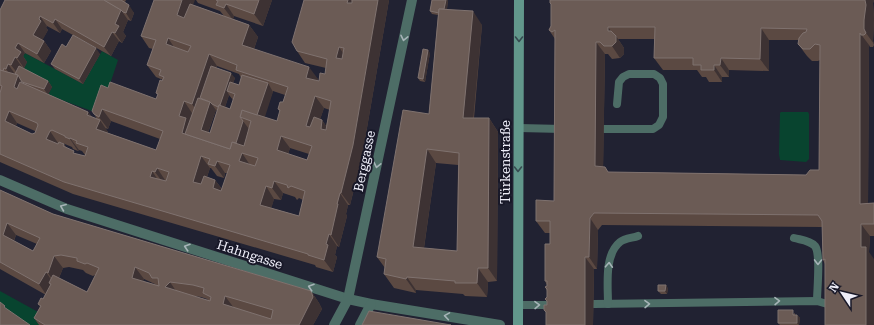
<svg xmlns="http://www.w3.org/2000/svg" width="874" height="325" viewBox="0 0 874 325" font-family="'Roboto Serif',serif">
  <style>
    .green { fill: #08442f }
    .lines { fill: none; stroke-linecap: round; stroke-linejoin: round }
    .service { stroke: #4d6d66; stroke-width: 8 }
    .minor { stroke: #4d6d66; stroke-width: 10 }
    .secondary { stroke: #62978b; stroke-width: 10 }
    .wall { fill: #5b4942; fill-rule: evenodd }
    .shaded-wall { fill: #3d3233 }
    .building { fill: #6b5b55; stroke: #7f726f; fill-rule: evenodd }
    .oneway { stroke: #a6b4b7 }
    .oneway2 { stroke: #364b50 }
    .labels { text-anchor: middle; stroke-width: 4; stroke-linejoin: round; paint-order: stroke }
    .street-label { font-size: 13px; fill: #eeeef9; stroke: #181828 }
  </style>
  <rect width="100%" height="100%" fill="#212232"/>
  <g class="green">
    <path d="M102 51 118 60 100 114 48 95 52 87 11 78 22 67 24 68 27 62 22 58 25 53 83 84Z"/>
    <path d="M781 112H808L809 114V159L806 162 780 160 779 154 780 113Z"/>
    <path d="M0 291 49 318 45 325H21L0 309Z"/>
  </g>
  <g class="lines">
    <g class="service">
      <path d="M519 128 563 129"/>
      <path d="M604 129H653L659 125 663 117V84L660 78 654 74H629L623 77 619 82 617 104"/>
      <path d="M794 238C801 240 809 240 815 246 821 254 817 289 817 301"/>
      <path d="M594 304 817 301 834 306"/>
      <path d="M608 304C608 285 604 255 620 242 625 238 633 238 638 236"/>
      <path d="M518 305H556"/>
    </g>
    <g class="minor">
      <path d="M0 180 67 209 348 299 371 304 500 325"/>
      <path d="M334 325 348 299 412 0"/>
      <path d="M360 325 371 304"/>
    </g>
    <path class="secondary" d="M518 325 519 0"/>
  </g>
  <g class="wall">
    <path d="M5 0H126L125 2 134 13 131 21 128 20 123 32 126 36 122 43 119 41 111 56 62 29 60 33 47 26 46 28 48 30 42 40 44 41 51 51 44 63 25 53 23 56 27 62 24 68 22 67V68L48 81 52 87 48 94 88 112 92 117 97 119 94 114 108 88 156 99 158 95 156 93 163 80 156 77 147 65 153 49 149 48 141 36 193 5 224 16 220 11 198 3 196 0H272L263 26 234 16 233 19 249 25 258 37 254 49 318 79 317 81H319L325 74 326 68 305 63 297 51 304 0H389L362 157 350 205H348L346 214 347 216 339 247 337 246 335 255 337 257 333 272 316 267 315 265 73 194 0 162V10ZM217 66 239 74 241 78 239 85 233 83 235 78 216 68ZM273 91 285 95 283 102 278 109 280 112 277 121 264 117ZM229 95 233 100 230 109 225 107ZM324 108 330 110 326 126 322 120 320 119ZM216 110 217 111 210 133H208ZM111 121 160 139 156 150 108 133V132L105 128 108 129ZM17 123 35 131V133L32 134 16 126ZM59 142H60L72 147 73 149 78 151 79 150 82 151 85 155V156L76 154 66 147 64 144ZM290 148 309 154 307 160 288 154ZM210 168H211L217 176 224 178 225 173H227L222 189 215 180 207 177ZM283 193 295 197 297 200 299 198 303 200 299 216 271 208 274 199 281 200Z"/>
    <path d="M432 0H448L447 9 482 25 474 118H489L498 132 497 281 488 282 487 297 465 296 463 294 416 290V293L394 288 384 274 385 268 377 257 429 114 438 15 432 14 430 11ZM436 163 458 165 457 251 424 248Z"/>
    <path d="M874 0 873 3 874 19 873 41 874 45 873 47H870L869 45 868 203H874V236H870L869 252 825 264 823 260 822 227 602 225 598 230 597 269H594L593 325H546L547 302 545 299 547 297V291L545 287 547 286V285L545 281 550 244V233H545L536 221 554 201 555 39 549 30 551 26V4L550 3ZM618 39H654V58L663 70H697L702 77H706L709 82H722V77H729V70L769 71V40H799L798 44 807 56 812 61H818L820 60 819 170 806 175 608 172 605 167H603L605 54H608L612 59 620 58 624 54V48Z"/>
    <path d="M66 47 100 54 83 84 55 69 51 64Z"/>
    <path d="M430 53 425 82 420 81 418 78Z"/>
    <path d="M0 190 53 214 311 291 319 303 322 309 313 325H39L34 318 40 306 38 304 43 299 46 295 0 269ZM16 235 37 244 33 251 14 241ZM69 267 83 270 86 273 93 276 95 275 87 292 59 278 63 268ZM144 279 157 285 143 281ZM193 296 201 297 207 299 208 300Z"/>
    <path d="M668 288 667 294H661L658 291Z"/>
    <path d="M795 313V315H797L800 318 799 325H780L778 323Z"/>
  </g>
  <g class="shaded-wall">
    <path d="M182 0H195L185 27 177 15Z"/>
    <path d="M259 0H272L263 26 254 14Z"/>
    <path d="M348 0H351L357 8 347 3Z"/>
    <path d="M378 0H389L362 157 350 205 341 193Z"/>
    <path d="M446 0H448L446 16 444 13Z"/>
    <path d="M865 0H874L873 3 874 19 873 41 874 44 866 33 864 29Z"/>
    <path d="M226 4 234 16 233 20 224 8Z"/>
    <path d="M129 5 134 13 131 21 126 13Z"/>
    <path d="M121 10 128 20 123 32 126 36 122 43 115 33V24Z"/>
    <path d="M473 11 482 25 472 131 463 118Z"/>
    <path d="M40 16 47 26 46 28 48 30 40 45 33 35Z"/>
    <path d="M55 19 62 29 60 33 53 23Z"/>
    <path d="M249 25 258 37 251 57 242 45Z"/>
    <path d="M608 27 616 38V36L624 48V54L620 58 612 46 608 31Z"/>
    <path d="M761 28 769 40V71L760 59Z"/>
    <path d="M112 32 119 41 111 56 104 47Z"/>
    <path d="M860 33 869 45 868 216 860 204Z"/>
    <path d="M168 38 176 50 166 44Z"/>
    <path d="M44 41 51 51 44 63 37 54Z"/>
    <path d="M596 42 605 54 603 178 595 166Z"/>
    <path d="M18 43 25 53 23 56 27 62 24 68 17 58 15 48Z"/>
    <path d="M339 47 347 59 344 70 336 58Z"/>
    <path d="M96 48 100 54 83 84 79 79Z"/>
    <path d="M428 50 430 53 425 82 423 79Z"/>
    <path d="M209 54 217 66 200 116 192 104Z"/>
    <path d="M15 57 22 67 18 74 11 65Z"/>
    <path d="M721 58 729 70V77L720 65Z"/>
    <path d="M8 64 15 74 13 79 6 69Z"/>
    <path d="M714 65 722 77V82L714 70Z"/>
    <path d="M309 67 318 79 315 90 306 78Z"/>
    <path d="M231 73 235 78 230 92 227 91 229 95 223 113 219 107Z"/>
    <path d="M18 75 26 87 22 99 14 87Z"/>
    <path d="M48 81 52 87 48 95 44 89Z"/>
    <path d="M268 83 273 92 262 126 256 117Z"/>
    <path d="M315 96 324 108 314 138 306 126Z"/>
    <path d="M184 101 192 113V139L182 133 179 116Z"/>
    <path d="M210 102 216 110 206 138 201 130Z"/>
    <path d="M102 109 111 121 108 129 99 117Z"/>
    <path d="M9 111 17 123 13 133 5 121Z"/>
    <path d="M88 112 96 124 87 115Z"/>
    <path d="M489 118 498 132 497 281 488 268Z"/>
    <path d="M100 120 108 132 105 141 96 129Z"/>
    <path d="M322 120 330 132 321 129Z"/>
    <path d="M243 121 249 129 239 161 233 153Z"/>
    <path d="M50 131 58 143 55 151 46 139Z"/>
    <path d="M281 136 290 148 285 162 277 150Z"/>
    <path d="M70 138 79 150 78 151 70 139Z"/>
    <path d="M427 149 436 163 422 261 413 247Z"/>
    <path d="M242 153 250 165 239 161Z"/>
    <path d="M201 156 210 168 201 194 193 182Z"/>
    <path d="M217 161 225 173 224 178 215 166Z"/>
    <path d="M157 168 165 180 164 184 155 172Z"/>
    <path d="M152 171 160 183 150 177Z"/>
    <path d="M215 180 224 192 213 188Z"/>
    <path d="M274 181 283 193 281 200 272 188Z"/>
    <path d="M266 186 274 199 269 217 260 205Z"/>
    <path d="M340 193 348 205 346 214 347 216 339 247 331 235Z"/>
    <path d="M590 218 598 230 597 269 589 257Z"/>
    <path d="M7 223 16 235 11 247 3 235Z"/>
    <path d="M861 224 870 236 869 252 874 259V325H866L861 247Z"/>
    <path d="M329 234 337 246 335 255 337 257 333 272 324 260 326 244Z"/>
    <path d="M54 256 63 268 56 285 48 273Z"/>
    <path d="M585 257 594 269 593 325H585Z"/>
    <path d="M135 267 144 279 140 290 132 278Z"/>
    <path d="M478 268 488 282 487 297 477 283Z"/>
    <path d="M46 272 54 284H51L49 283 52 288 47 296 39 284Z"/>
    <path d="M407 277 416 290V293L406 279Z"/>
    <path d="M170 282 178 294 165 287Z"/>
    <path d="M666 285 668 288 667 294 665 291Z"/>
    <path d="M311 291 319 303 322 309 313 325H299Z"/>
    <path d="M225 296 234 308 223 304Z"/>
    <path d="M797 315 800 318 799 325 797 323Z"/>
  </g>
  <g class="building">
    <path d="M5 0H104L121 10 115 24 119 26 115 33 112 32 104 47 55 19 53 23 40 16 39 19 41 21 33 35 44 41 37 54 18 43 15 48 21 52 17 58 15 57 11 65 8 64 6 69 4 68 3 71 0 70V10Z"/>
    <path d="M104 0H121L129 5 126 13 123 12 121 10Z"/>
    <path d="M154 0H182L177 15 184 18 190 4 249 25 242 45 309 67 306 78 319 81 320 73 325 74 327 59 297 51 292 42 304 0H348L347 3H352V0H378L353 145 341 193H340L337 204H338L331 235 329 234 326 244 328 245 324 260 308 255V254L64 182 0 154V93L2 86 0 85V70L18 75 14 87 17 89 20 82 88 112 87 115 100 120 96 129 156 150 163 131 102 109 99 117 94 114 92 111 101 85 108 88 110 82 156 99 158 94 156 93 160 80 162 81 164 77 159 75 161 70 147 65 156 40 141 36ZM168 38 191 46 188 52 166 44ZM339 47 344 48 342 59 336 58ZM209 54 237 65 236 70 288 87 283 102H280L278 109 280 110 277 121 242 110 240 117 251 121 244 146 232 142 230 149 182 133 186 118 179 116 184 101 192 104ZM315 96 331 101 326 130 321 129 322 120 314 117 310 127 306 126ZM9 111 37 123 38 125 35 133 32 134 5 121ZM52 130 65 136V137L70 139V138L77 141 76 143 88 147 85 156 73 153 74 151 63 146 64 144 59 142 58 144 46 139 50 131ZM281 136 312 146 307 160 277 150ZM242 153 258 158 255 166 239 161ZM201 156 210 159 208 164 215 166 217 161 230 165 221 191 213 188 215 180 204 176 201 184 193 182ZM157 168 169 172 166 181 150 177 152 171 155 172ZM274 181 287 185 288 188 291 186 305 191 299 216 260 205 266 186 272 188Z"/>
    <path d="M216 0H259L254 14 226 4 224 8 216 5 218 1Z"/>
    <path d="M432 0H446L444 9H439V13L430 11Z"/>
    <path d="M550 0H865L866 5 864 20V29L866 33 864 35H861L860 33V204L874 203V224H861V247H866V325H825V259L823 260 822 221 818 215 594 213 590 218 589 257H585V325H546V312L544 310V305H547V301L545 299 547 297V289L545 287 547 286V281H545V244H550V221H536V200L554 201 555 30 552 32 549 30 551 26V4L550 3ZM608 27H655L654 58H693V65H701V70H714V65H720L721 58 760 59 761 28 807 29 806 32 803 33 799 38 798 44 803 49H810L815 44 820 45 819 170H810L806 175 608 172 605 167 595 166 596 42H600L604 46H612L616 42V36L611 31H608Z"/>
    <path d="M439 9 473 11 463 118H489L488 268H478L477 283H455V281L407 277 406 279 384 274 386 259 377 257 403 110 429 114ZM427 149 459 153 457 251 413 247Z"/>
    <path d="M73 35 96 48 79 79 51 64 62 44 66 47Z"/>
    <path d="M423 49 428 50 423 79 418 78Z"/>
    <path d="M19 66 48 81 44 89 22 82 18 75 15 74Z"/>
    <path d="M211 66 231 73 220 105H219L218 107 212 104 210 102 200 98Z"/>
    <path d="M242 75 268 83 257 115 242 110 240 117 243 121 236 143 232 142 230 149 185 134 198 98 210 102 201 130 210 133 219 105 230 109 235 94 227 91 230 82 239 85Z"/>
    <path d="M0 190 53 214 311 291 313 297 299 325H45L34 318 41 306 38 304 41 298 43 299 51 284 49 283 53 275 87 292 99 268 87 263 85 264 77 261V258L61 255 54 256 48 273 46 272 39 284 0 262ZM7 223 40 238 33 251 3 235ZM135 267 149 273 152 278H158L159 286 132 278ZM170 282 193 285 204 288 203 293 211 297 210 301 165 287ZM225 296 273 310 271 319 223 304Z"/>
    <path d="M658 285H666L665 291H658Z"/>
    <path d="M0 302 5 306 4 307 30 325H0Z"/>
    <path d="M778 310H793V315H797V323H778Z"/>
    <path d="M369 311 451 325H362Z"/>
  </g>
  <defs><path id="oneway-chevron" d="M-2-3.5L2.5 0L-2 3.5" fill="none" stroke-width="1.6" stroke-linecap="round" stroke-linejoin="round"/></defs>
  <g class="oneway">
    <use href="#oneway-chevron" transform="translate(404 38) rotate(102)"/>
    <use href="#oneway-chevron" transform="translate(377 165) rotate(102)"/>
    <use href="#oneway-chevron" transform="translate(63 207) rotate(-158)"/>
    <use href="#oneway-chevron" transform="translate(187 247) rotate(-162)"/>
    <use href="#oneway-chevron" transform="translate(818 262) rotate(91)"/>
    <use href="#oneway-chevron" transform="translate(609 265) rotate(-87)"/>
    <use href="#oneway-chevron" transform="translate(311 287) rotate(-162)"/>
    <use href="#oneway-chevron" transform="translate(777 301) rotate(-1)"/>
    <use href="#oneway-chevron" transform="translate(647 304) rotate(-1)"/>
    <use href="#oneway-chevron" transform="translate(537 305) rotate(-1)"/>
    <use href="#oneway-chevron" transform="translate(447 316) rotate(-171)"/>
  </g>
  <g class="oneway2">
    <use href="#oneway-chevron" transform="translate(519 39) rotate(90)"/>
    <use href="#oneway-chevron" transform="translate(518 169) rotate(90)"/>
  </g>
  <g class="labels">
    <g class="street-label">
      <text transform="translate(364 161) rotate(-78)" y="5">Berggasse</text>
      <text transform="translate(505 162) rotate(-90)" y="5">Türkenstraße</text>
      <text transform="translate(250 254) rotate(18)" y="5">Hahngasse</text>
    </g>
  </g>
  <g transform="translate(842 293) rotate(305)" stroke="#181828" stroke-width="3" paint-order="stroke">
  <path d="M0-3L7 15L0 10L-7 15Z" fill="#eeeef9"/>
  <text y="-6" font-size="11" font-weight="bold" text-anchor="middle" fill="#eeeef9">N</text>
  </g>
</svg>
